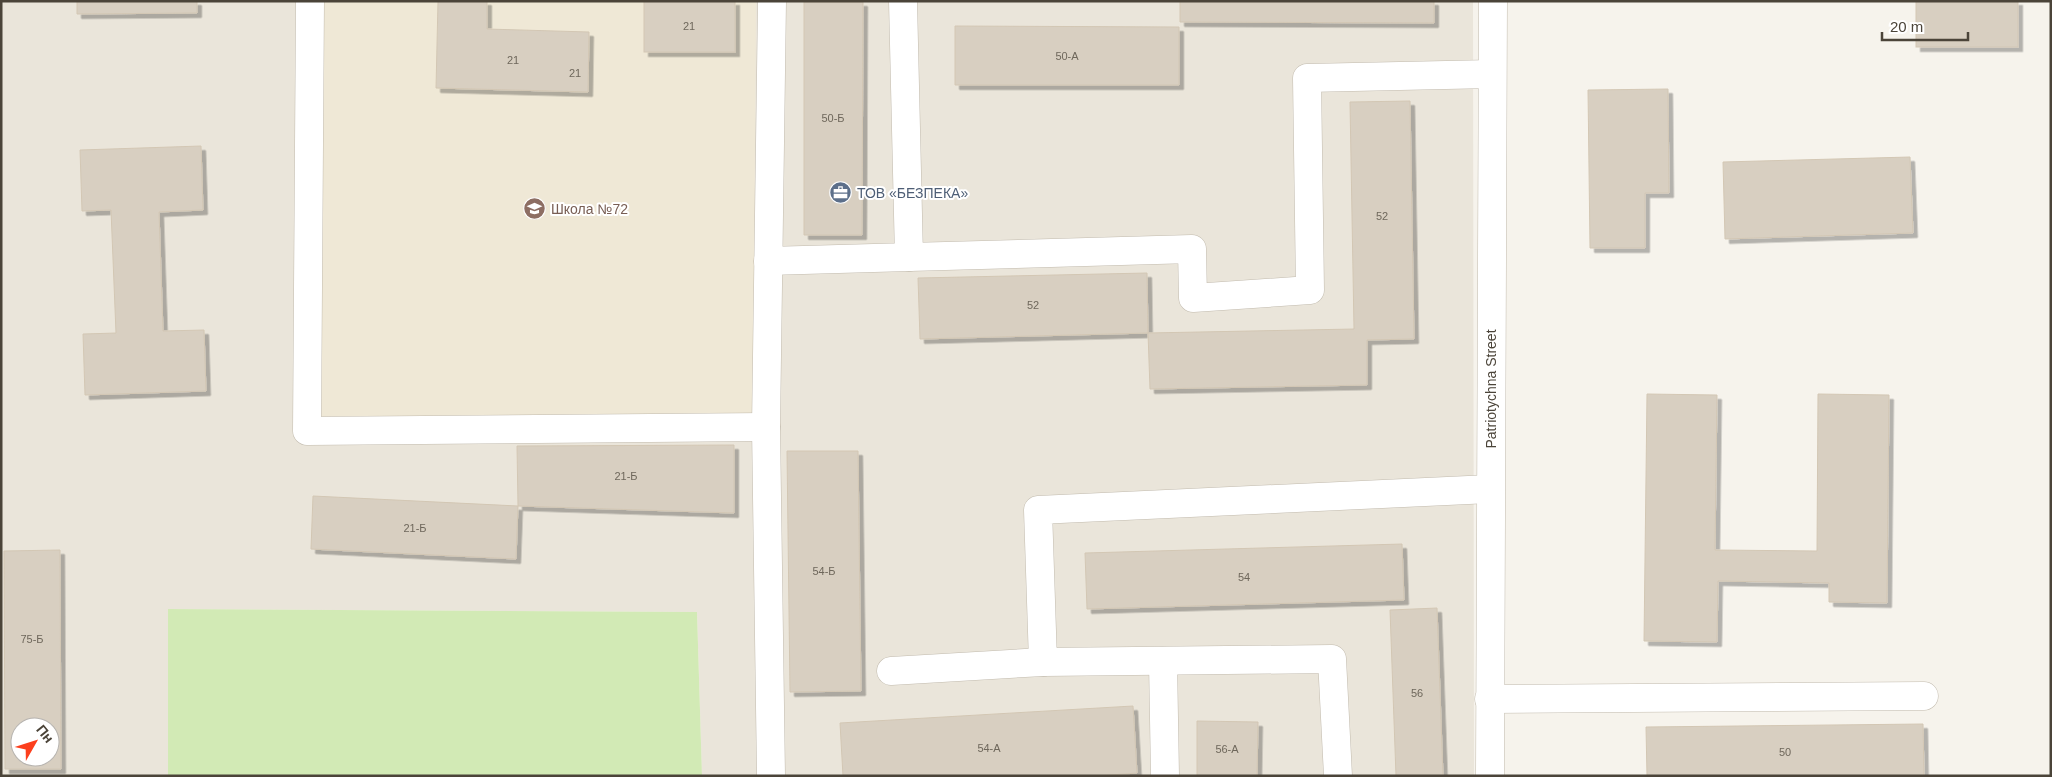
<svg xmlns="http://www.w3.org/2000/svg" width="2052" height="777" viewBox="0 0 2052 777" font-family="Helvetica,sans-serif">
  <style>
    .residential { fill: #eae5da; fill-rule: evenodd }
    .education { fill: #efe8d6 }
    .green { fill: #d2eab5 }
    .building { fill: #d8cfc1; stroke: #d3c7b4; fill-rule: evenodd; filter: url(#shadow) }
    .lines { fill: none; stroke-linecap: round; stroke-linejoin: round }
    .minor-casing { stroke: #c2bbae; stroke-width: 29 }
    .minor { stroke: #fff; stroke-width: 28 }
    .labels { text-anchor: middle; stroke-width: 4; stroke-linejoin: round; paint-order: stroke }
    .number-label { font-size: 11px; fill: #6e675b }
    .service-label { font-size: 14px; fill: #4e5e75; stroke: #fff; text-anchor: start }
    .education-label { font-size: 14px; fill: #785e54; stroke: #fff; text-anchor: start }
    .street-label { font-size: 14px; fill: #4b4439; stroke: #fff }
  </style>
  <defs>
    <filter id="shadow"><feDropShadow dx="4.5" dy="4.5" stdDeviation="0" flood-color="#0004"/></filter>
  </defs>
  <rect width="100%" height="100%" fill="#f6f3ec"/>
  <path class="residential" d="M1 1H1473L1474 776H702L697 612 168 609V776H1ZM20 727H50V757H20Z"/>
  <path class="education" d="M318 1H756L753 417 314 419Z"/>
  <path class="green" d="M168 609 697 612 702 776H168Z"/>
  <g class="building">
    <path d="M77 1H197V13L77 14Z"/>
    <path d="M438 1H487V29L589 32 588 92 436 88Z"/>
    <rect x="644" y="1" width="91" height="51"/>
    <path d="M1180 1H1434V23L1180 22Z"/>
    <rect x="1916" y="1" width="102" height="46"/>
    <path d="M804 2H863L862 235H804Z"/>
    <path d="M955 26 1179 27V85H955Z"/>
    <path d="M1668 89 1669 193H1645V248H1590L1588 90Z"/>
    <path d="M1410 101 1414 339 1367 340V385L1150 389 1148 333 1354 329 1350 102Z"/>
    <path d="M201 146 203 210 159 212 163 331 204 330 206 391 85 395 83 334 116 333 111 210 82 211 80 150Z"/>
    <path d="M1910 157 1913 233 1725 239 1723 162Z"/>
    <path d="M1147 273 1148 333 920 339 918 278Z"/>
    <path d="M1647 394 1717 395 1715 550 1817 551 1818 394 1889 395 1887 603 1829 602V583L1718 581 1717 642 1644 641Z"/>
    <path d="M734 445V513L518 506 517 446Z"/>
    <path d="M787 451H858L861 691 790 692Z"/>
    <path d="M313 496 518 506 516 559 311 549Z"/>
    <path d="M1402 544 1404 600 1087 609 1085 553Z"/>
    <path d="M60 550 61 769H5L4 551ZM20 727H50V757H20Z"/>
    <path d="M1437 608 1443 776H1396L1390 610Z"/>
    <path d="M1133 706 1137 773 1098 776H843L840 723Z"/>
    <path d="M1197 721 1258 722 1257 776H1197Z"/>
    <path d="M1923 724 1924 776H1647L1646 727Z"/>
  </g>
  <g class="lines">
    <defs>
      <g id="minor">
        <path d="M310 1 307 431 766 427"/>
        <path d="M909 257 1192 249 1193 298 1310 290 1307 78 1492 74"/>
        <path d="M768 261 909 257 903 1"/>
        <path d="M1163 661 1165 776"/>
        <path d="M891 671 1043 662"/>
        <path d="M1489 699 1924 696"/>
        <path d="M771 776 766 427 772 1"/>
        <path d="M1338 776 1332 659 1043 662 1038 510 1490 489"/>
        <path d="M1490 776 1493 1"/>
      </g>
    </defs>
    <use href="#minor" class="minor-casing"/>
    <use href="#minor" class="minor"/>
  </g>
  <defs>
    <symbol id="office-disc" viewBox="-11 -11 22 22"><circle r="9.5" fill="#5c6f8a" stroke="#fff"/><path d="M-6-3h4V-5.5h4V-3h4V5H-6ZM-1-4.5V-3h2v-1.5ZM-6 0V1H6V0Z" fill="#fff"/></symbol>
    <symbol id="school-disc" viewBox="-11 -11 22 22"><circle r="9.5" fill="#8d6e63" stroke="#fff"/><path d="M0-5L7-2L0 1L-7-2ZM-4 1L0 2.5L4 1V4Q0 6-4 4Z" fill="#fff"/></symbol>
  </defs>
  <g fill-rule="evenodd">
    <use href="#office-disc" x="828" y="180" width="25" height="25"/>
    <use href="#school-disc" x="522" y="196" width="25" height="25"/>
  </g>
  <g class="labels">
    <g class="number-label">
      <text x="689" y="30">21</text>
      <text x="1067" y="60">50-А</text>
      <text x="513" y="64">21</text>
      <text x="575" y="77">21</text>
      <text x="833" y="122">50-Б</text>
      <text x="1382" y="220">52</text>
      <text x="1033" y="309">52</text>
      <text x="626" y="480">21-Б</text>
      <text x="415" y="532">21-Б</text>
      <text x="824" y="575">54-Б</text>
      <text x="1244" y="581">54</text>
      <text x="32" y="643">75-Б</text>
      <text x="1417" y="697">56</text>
      <text x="989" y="752">54-А</text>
      <text x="1227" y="753">56-А</text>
      <text x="1785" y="756">50</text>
    </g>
    <g class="service-label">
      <text x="857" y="198">ТОВ «БЕЗПЕКА»</text>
    </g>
    <g class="education-label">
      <text x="551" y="214">Школа №72</text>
    </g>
    <g class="street-label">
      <text transform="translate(1491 389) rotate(-90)" y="5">Patriotychna Street</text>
    </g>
  </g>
  <rect width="2052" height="777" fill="none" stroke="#4b4439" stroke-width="5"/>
  <g transform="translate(35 742) rotate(51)"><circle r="24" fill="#ffffff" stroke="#b7b4b0"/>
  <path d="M0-4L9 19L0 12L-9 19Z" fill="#fc3f1d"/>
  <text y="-8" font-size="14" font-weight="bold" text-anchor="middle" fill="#4b4439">Пн</text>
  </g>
  <path d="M1882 32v8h86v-8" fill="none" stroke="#4b4439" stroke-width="2.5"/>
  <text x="1890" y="32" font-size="15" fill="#4b4439" stroke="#ffffff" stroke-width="4" paint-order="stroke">20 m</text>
</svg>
